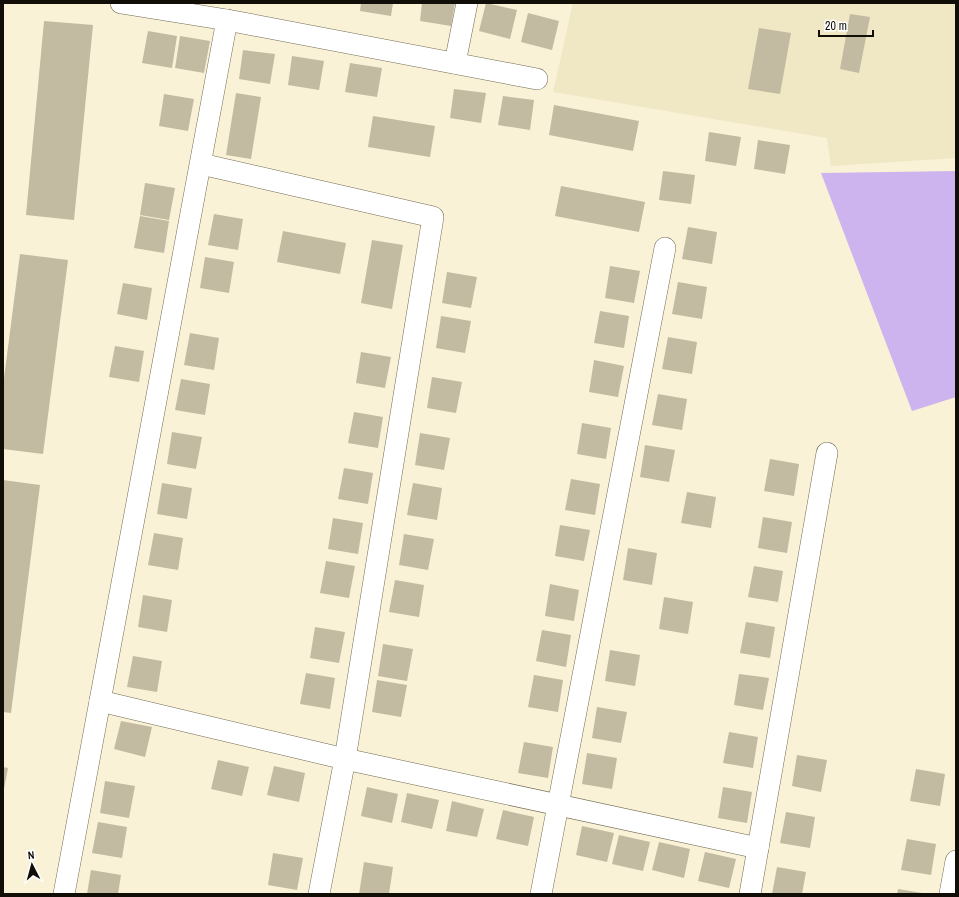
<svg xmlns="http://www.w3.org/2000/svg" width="959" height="897" viewBox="0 0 959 897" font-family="'Archivo Narrow',sans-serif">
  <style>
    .built { fill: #f0e7c5 }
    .forest { fill: #cdb4ee }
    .building { fill: #c2bba1 }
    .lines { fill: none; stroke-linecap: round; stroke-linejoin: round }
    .minor-casing { stroke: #726b53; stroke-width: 22 }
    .minor { stroke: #fff; stroke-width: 21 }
  </style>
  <rect width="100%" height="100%" fill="#f9f2d7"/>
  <path class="built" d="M573 3H956V158L831 166 827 138 553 92Z"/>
  <path class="forest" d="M956 171V397L912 411 821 173Z"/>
  <g class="building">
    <path d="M361 3H393L391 16 360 11Z"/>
    <path d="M422 3H455L451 26 420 21Z"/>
    <path d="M486 3 517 10 510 39 479 31Z"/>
    <path d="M528 13 559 21 552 50 521 42Z"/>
    <path d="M850 14 870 17 859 73 840 69Z"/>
    <path d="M44 21 93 25 74 220 26 215Z"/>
    <path d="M759 28 791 33 780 94 748 89Z"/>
    <path d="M148 31 177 36 172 68 142 63Z"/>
    <path d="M180 36 210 41 204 73 175 68Z"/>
    <path d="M243 50 275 54 270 84 239 79Z"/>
    <path d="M292 56 324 61 319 90 288 85Z"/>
    <path d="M350 63 382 68 377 97 345 92Z"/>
    <path d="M454 89 486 93 481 123 450 118Z"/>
    <path d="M236 93 261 97 251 159 226 155Z"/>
    <path d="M164 94 194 99 188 131 159 126Z"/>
    <path d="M503 96 534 100 530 130 498 125Z"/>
    <path d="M554 105 639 121 633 151 549 135Z"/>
    <path d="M373 116 435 126 430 157 368 147Z"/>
    <path d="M709 132 741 137 736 166 705 161Z"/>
    <path d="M758 140 790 145 785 174 754 169Z"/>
    <path d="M663 171 695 175 691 204 659 200Z"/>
    <path d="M145 183 175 188 169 220 140 215Z"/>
    <path d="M561 186 645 202 639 232 555 216Z"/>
    <path d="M214 214 243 219 238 250 208 245Z"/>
    <path d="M140 216 169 221 164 253 134 248Z"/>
    <path d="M688 227 717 232 712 264 682 259Z"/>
    <path d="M283 231 346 243 340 274 277 262Z"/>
    <path d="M372 240 403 245 392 309 361 303Z"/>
    <path d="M20 254 68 260 43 454 3 449V386Z"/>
    <path d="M205 257 234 262 229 293 200 288Z"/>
    <path d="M610 266 640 271 634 303 605 298Z"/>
    <path d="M447 272 477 277 471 308 442 303Z"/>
    <path d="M678 282 707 287 702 319 672 314Z"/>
    <path d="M123 283 152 288 147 320 117 314Z"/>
    <path d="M600 311 629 316 624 348 594 343Z"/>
    <path d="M441 316 471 321 465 353 436 348Z"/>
    <path d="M190 333 219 338 214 370 184 365Z"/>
    <path d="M668 337 697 342 692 374 662 369Z"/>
    <path d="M115 346 144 351 139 382 109 377Z"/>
    <path d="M361 352 391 357 385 388 356 383Z"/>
    <path d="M594 360 624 366 618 397 589 392Z"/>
    <path d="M432 377 462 382 456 413 427 408Z"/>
    <path d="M181 379 210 384 205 415 175 410Z"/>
    <path d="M658 394 687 399 682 430 652 425Z"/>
    <path d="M354 412 383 417 378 448 348 443Z"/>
    <path d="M582 423 611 428 606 459 577 454Z"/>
    <path d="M172 432 202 437 196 469 167 464Z"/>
    <path d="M420 433 450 438 444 470 415 465Z"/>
    <path d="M645 445 675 450 669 482 640 477Z"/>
    <path d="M770 459 799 464 794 496 764 491Z"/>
    <path d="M344 468 373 473 368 504 338 499Z"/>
    <path d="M571 479 600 484 595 515 565 510Z"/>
    <path d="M3 480 40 485 11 713 3 712Z"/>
    <path d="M162 483 192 488 187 519 157 514Z"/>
    <path d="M413 483 442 488 437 520 407 515Z"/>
    <path d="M687 492 716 497 711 528 681 523Z"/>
    <path d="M763 517 792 522 787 553 758 548Z"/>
    <path d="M333 518 363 523 358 554 328 549Z"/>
    <path d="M560 525 590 530 584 561 555 556Z"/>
    <path d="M154 533 183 538 178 570 148 565Z"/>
    <path d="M404 534 434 539 428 570 399 565Z"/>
    <path d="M628 548 657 553 652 585 623 580Z"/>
    <path d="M326 561 355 566 349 598 320 593Z"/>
    <path d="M754 566 783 571 778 602 748 597Z"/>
    <path d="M395 580 424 585 419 617 389 612Z"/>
    <path d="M550 584 579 590 574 621 545 616Z"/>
    <path d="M143 595 172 600 167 632 138 627Z"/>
    <path d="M664 597 693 602 688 634 659 629Z"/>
    <path d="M746 622 775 627 770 658 740 653Z"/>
    <path d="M315 627 345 632 339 663 310 658Z"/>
    <path d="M542 630 571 635 566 667 536 661Z"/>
    <path d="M383 644 413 649 407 681 378 676Z"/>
    <path d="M610 650 640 655 635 686 605 681Z"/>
    <path d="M133 656 162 661 157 692 127 687Z"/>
    <path d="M306 673 335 678 330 709 300 704Z"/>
    <path d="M739 674 769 678 763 710 734 705Z"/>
    <path d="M534 675 563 680 558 712 528 707Z"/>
    <path d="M377 680 407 685 401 717 372 712Z"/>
    <path d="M597 707 627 712 621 743 592 738Z"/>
    <path d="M121 721 152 727 145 757 114 749Z"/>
    <path d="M729 732 758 737 753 768 723 763Z"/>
    <path d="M524 742 553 747 548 778 518 773Z"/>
    <path d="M587 753 617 758 612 789 582 784Z"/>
    <path d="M797 755 827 760 821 792 792 786Z"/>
    <path d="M218 760 249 767 242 796 211 789Z"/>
    <path d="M274 766 305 773 299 802 267 795Z"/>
    <path d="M3 767 8 768 4 789H3Z"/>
    <path d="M916 769 945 774 940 806 910 801Z"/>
    <path d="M105 781 135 786 129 818 100 813Z"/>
    <path d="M367 787 398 794 392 823 361 816Z"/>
    <path d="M723 787 752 792 747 823 718 818Z"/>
    <path d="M407 793 439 800 432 829 401 822Z"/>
    <path d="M452 801 484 809 477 837 446 831Z"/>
    <path d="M503 810 534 817 528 846 496 839Z"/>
    <path d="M786 812 815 817 810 848 780 843Z"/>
    <path d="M98 822 127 827 122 858 92 853Z"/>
    <path d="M582 826 614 833 607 862 576 855Z"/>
    <path d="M619 835 650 842 643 871 612 864Z"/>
    <path d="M907 839 936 844 931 875 901 870Z"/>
    <path d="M659 842 690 849 684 878 652 870Z"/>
    <path d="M705 852 736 859 729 888 698 881Z"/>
    <path d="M273 853 303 858 297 890 268 885Z"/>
    <path d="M364 862 393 867 389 894H359Z"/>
    <path d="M777 867 806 872 802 894H772Z"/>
    <path d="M91 870 121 875 118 894H87Z"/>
    <path d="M898 889 922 893V894H897Z"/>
  </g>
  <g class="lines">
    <defs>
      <g id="minor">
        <path d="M121 3 227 20 537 79"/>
        <path d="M455 63 467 3"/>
        <path d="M201 164 433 217 345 759 319 894"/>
        <path d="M100 701 345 759 758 848"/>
        <path d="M64 894 227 20"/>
        <path d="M541 894 665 248"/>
        <path d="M750 894 827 453"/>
        <path d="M950 894 956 861"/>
      </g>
    </defs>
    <use href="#minor" class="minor-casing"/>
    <use href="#minor" class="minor"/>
  </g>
  <rect width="959" height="897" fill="none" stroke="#100e06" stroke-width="8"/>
  <g transform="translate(32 865) rotate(354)" stroke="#ffffff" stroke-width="3" paint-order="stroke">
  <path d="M0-3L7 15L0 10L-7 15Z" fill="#100e06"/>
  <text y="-6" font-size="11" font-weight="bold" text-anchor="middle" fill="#100e06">N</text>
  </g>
  <path d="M819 30v6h54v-6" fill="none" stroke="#100e06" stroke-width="2"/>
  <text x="825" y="30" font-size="12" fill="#100e06" stroke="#ffffff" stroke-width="3" paint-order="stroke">20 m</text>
</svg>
